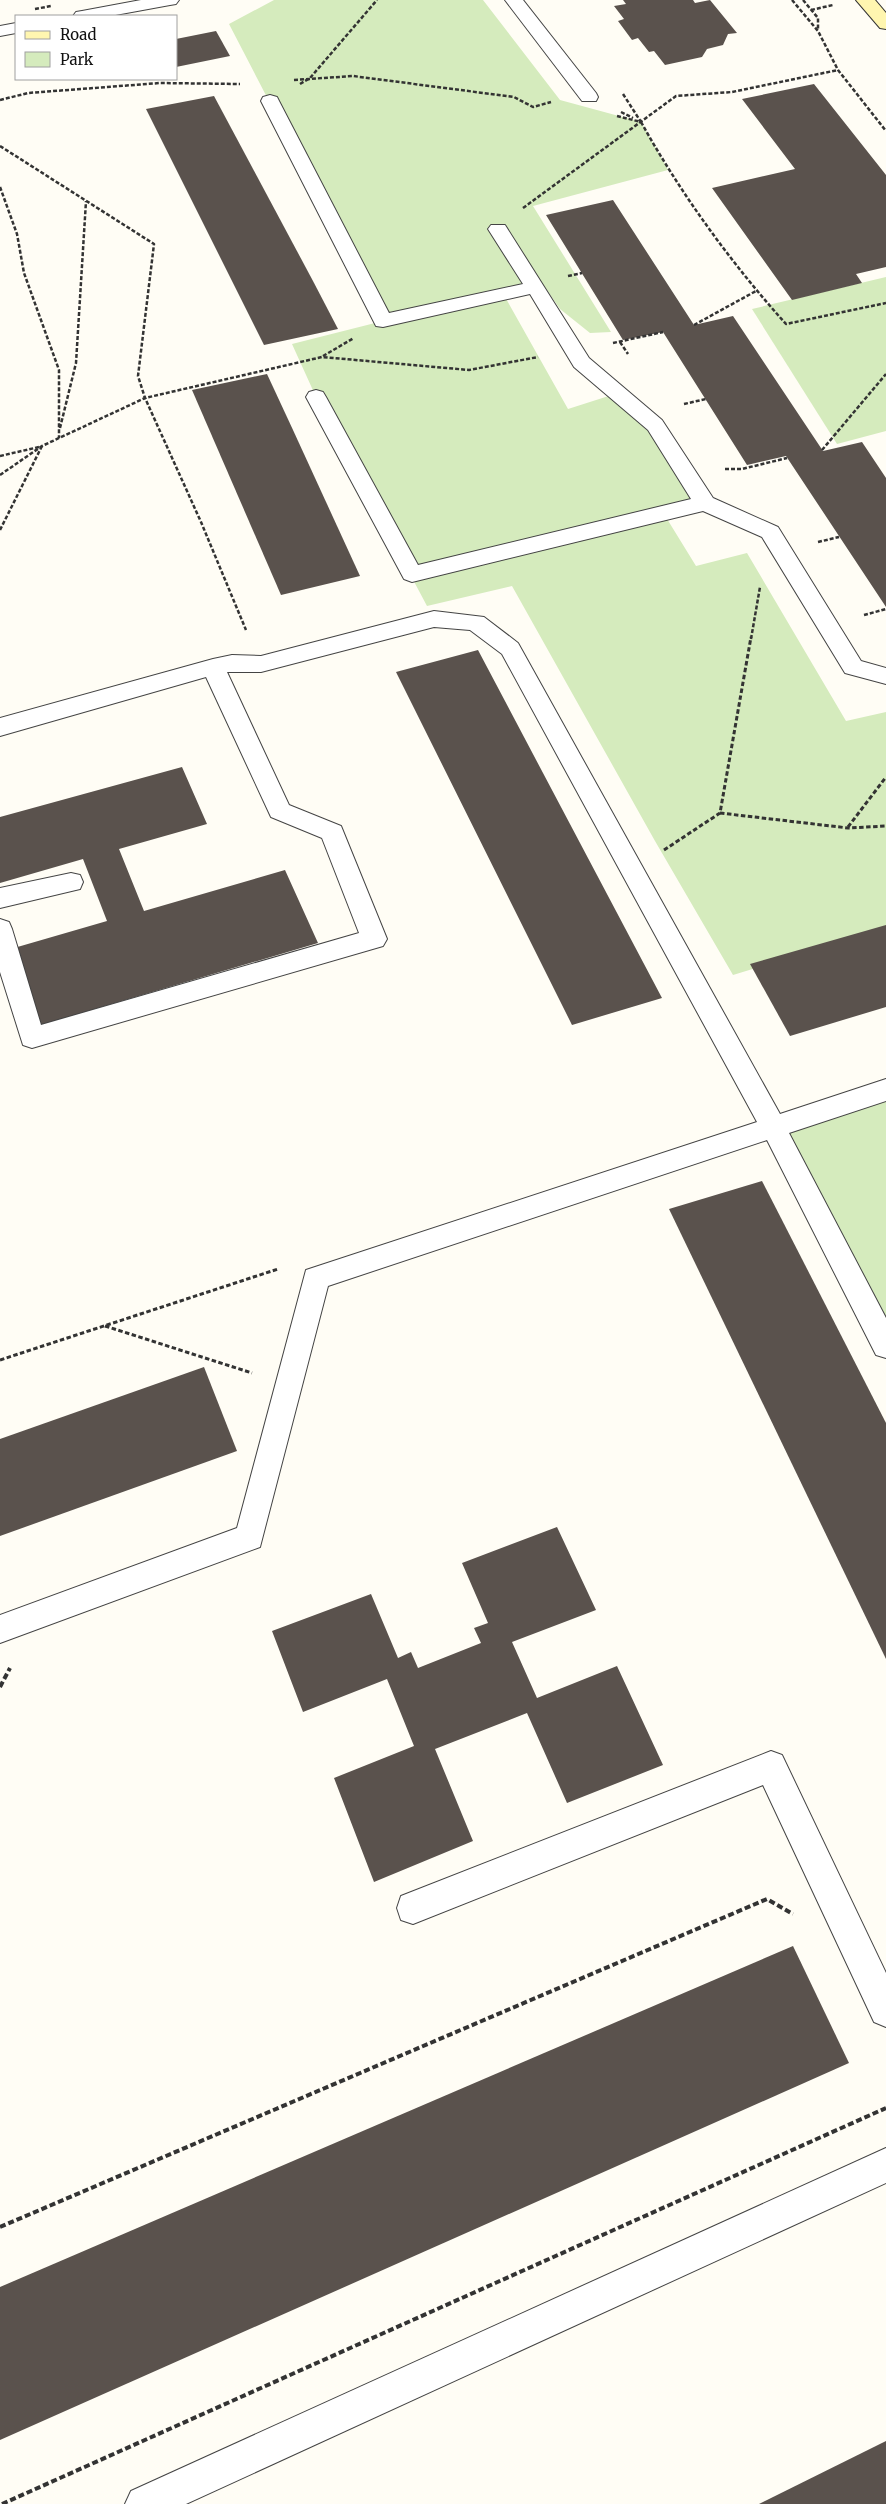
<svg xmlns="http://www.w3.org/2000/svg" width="886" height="2504" viewBox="0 0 886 2504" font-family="Merriweather,serif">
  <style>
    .green { fill: #d5ebbd }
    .building { fill: #5a524d }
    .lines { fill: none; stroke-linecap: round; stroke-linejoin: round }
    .service-casing { stroke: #444; stroke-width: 2 }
    .secondary-casing { stroke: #333; stroke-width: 2 }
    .path-far2 { stroke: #333; stroke-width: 2.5; stroke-dasharray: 4 2; stroke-linecap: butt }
    .path-far1 { stroke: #333; stroke-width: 3; stroke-dasharray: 4.5 2.5; stroke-linecap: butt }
    .path { stroke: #333; stroke-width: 4; stroke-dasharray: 6 3; stroke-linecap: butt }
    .service { fill: #fff; fill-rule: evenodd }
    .secondary { fill: #fff6b0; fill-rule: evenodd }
  </style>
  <rect width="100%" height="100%" fill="#fffdf5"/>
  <g class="green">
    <path d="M274 0H483L560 100 641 122 668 170 533 206 611 332 590 333 560 309 544 286 504 295 568 409 618 393 655 425 705 503 664 514 696 566 747 553 846 721 886 712V928L733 975 655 841 512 586 427 606 316 397 292 344 383 321 229 24Z"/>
    <path d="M886 277V431L837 444 752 309Z"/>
    <path d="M886 1090V1345L773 1127Z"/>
  </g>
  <g class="building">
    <path d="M623 0H693L695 3 710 0 737 33 728 34 723 45 707 49 702 57 665 65 654 51 649 52 638 38 632 40 618 21 624 19 614 6 626 4Z"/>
    <path d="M216 31 230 56 176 67V39Z"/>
    <path d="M814 84 886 175V267L856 274 862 283 792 300 712 188 795 169 742 99Z"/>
    <path d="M214 96 313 281 338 329 264 345 146 109Z"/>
    <path d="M613 200 694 325 733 316 823 451 862 442 886 478V607L786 456 747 465 663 332 623 340 546 215Z"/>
    <path d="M267 374 293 430 360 576 281 595 192 390Z"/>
    <path d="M478 650 543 773 662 998 572 1025 396 672Z"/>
    <path d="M182 767 207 824 119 849 144 911 285 870 318 943 41 1025 14 948 107 921 83 859 0 883V817Z"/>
    <path d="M886 925V1007L790 1036 750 964Z"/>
    <path d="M762 1181 886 1423V1659L669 1209Z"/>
    <path d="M204 1367 237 1451 0 1536V1439Z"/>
    <path d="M557 1527 596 1610 512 1642 537 1698 617 1666 663 1765 567 1803 527 1713 435 1749 473 1841 374 1882 334 1778 414 1746 387 1679 303 1712 272 1631 371 1594 398 1658 411 1652 418 1668 481 1643 474 1628 488 1623 462 1563Z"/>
    <path d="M793 1946 849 2063 0 2440V2287Z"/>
    <path d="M886 2441V2504H759Z"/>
  </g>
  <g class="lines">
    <defs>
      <g id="service">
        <path d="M141 0H179L176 4 170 5 110 16H73L76 12 82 11Z"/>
        <path d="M505 0H523L596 93 598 97 596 101H582Z"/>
        <path d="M16 23V33L0 36V26Z"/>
        <path d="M270 95 277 97 279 101 389 313 523 284 488 229 491 225H505L589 358 662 420 713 498 778 527 861 661 886 668V684L845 673 762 537 703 511 412 582 404 579 306 397 309 392 316 390 323 392 326 397 418 565 691 499 648 430 574 367 530 294 383 327 376 326 261 101 263 97Z"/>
        <path d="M434 611 484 617 518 643 780 1114 886 1079V1101L789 1133 886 1318V1358L876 1355 767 1140 328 1286 260 1547 0 1643V1615L237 1528 306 1270 757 1122 502 654 470 630 434 627 261 672H227L289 805 341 826 387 939 383 946 32 1048 23 1045 0 972V919L9 922 12 929 41 1025 359 933 322 838 271 817 206 677 0 736V718L213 659 232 655 261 656Z"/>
        <path d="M71 873 80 875 83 882 80 889 0 908V888Z"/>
        <path d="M771 1751 782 1755 886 1973V2027L874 2022 763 1785 413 1924 401 1920 397 1908 401 1896Z"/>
        <path d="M886 2148V2183L186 2504H125L131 2491Z"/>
      </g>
      <path id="secondary" d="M856 0H875L886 13V29L880 28Z"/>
    </defs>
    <use href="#service" class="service-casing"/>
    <use href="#secondary" class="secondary-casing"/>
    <g class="path-far2">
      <path d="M792 0 818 31 838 70 886 131"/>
      <path d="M803 0 818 18V30"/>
      <path d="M35 9 51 6"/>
      <path d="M811 10 833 5"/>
      <path d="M294 80 353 76 514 97 533 107 551 102"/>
      <path d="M300 84 310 78 377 0"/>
      <path d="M0 100 28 93 160 83 240 84"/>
      <path d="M621 112 633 118"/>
      <path d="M617 116 641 122 623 94"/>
      <path d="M641 122C681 194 731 263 786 324L886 303"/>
      <path d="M0 146 154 244 138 376 145 398 201 522 246 630"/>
      <path d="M0 187 17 234 24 273 59 370V438"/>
      <path d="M523 208 676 96 732 92 838 70"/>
      <path d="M568 276 582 273"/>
      <path d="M694 325 756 291"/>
      <path d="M620 342 628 354"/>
      <path d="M613 343 663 332"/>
      <path d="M323 356 354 338"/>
      <path d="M684 404 706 399"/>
      <path d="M60 428 76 363 86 201"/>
      <path d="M822 450 886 374"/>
      <path d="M0 456 39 447"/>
      <path d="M725 469H742L787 458"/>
      <path d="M0 475 42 446 145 398 322 357 469 370 538 357"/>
      <path d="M0 530 42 446"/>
      <path d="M818 542 839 537"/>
      <path d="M864 615 886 609"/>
      <path d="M751 639 760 587"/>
    </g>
    <g class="path-far1">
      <path d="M720 813 848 828 886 826"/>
      <path d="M848 827 886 777"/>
      <path d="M664 850 720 813 751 637"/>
      <path d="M105 1326 252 1373"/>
      <path d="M0 1360 278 1269"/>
    </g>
    <g class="path">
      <path d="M0 1687 10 1668"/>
      <path d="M0 2227 767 1899 793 1914"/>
      <path d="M2 2504 886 2108"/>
    </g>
    <use href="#service" class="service"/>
    <use href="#secondary" class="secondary"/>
  </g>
  <rect x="15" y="15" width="162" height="65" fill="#ffffff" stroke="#a0a0a0"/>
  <rect x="25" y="31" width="25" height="8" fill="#fff6b0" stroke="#a0a0a0"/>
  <text x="60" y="40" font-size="15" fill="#111111">Road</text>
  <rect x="25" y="52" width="25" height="15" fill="#d5ebbd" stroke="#a0a0a0"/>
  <text x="60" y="65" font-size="15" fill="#111111">Park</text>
</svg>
